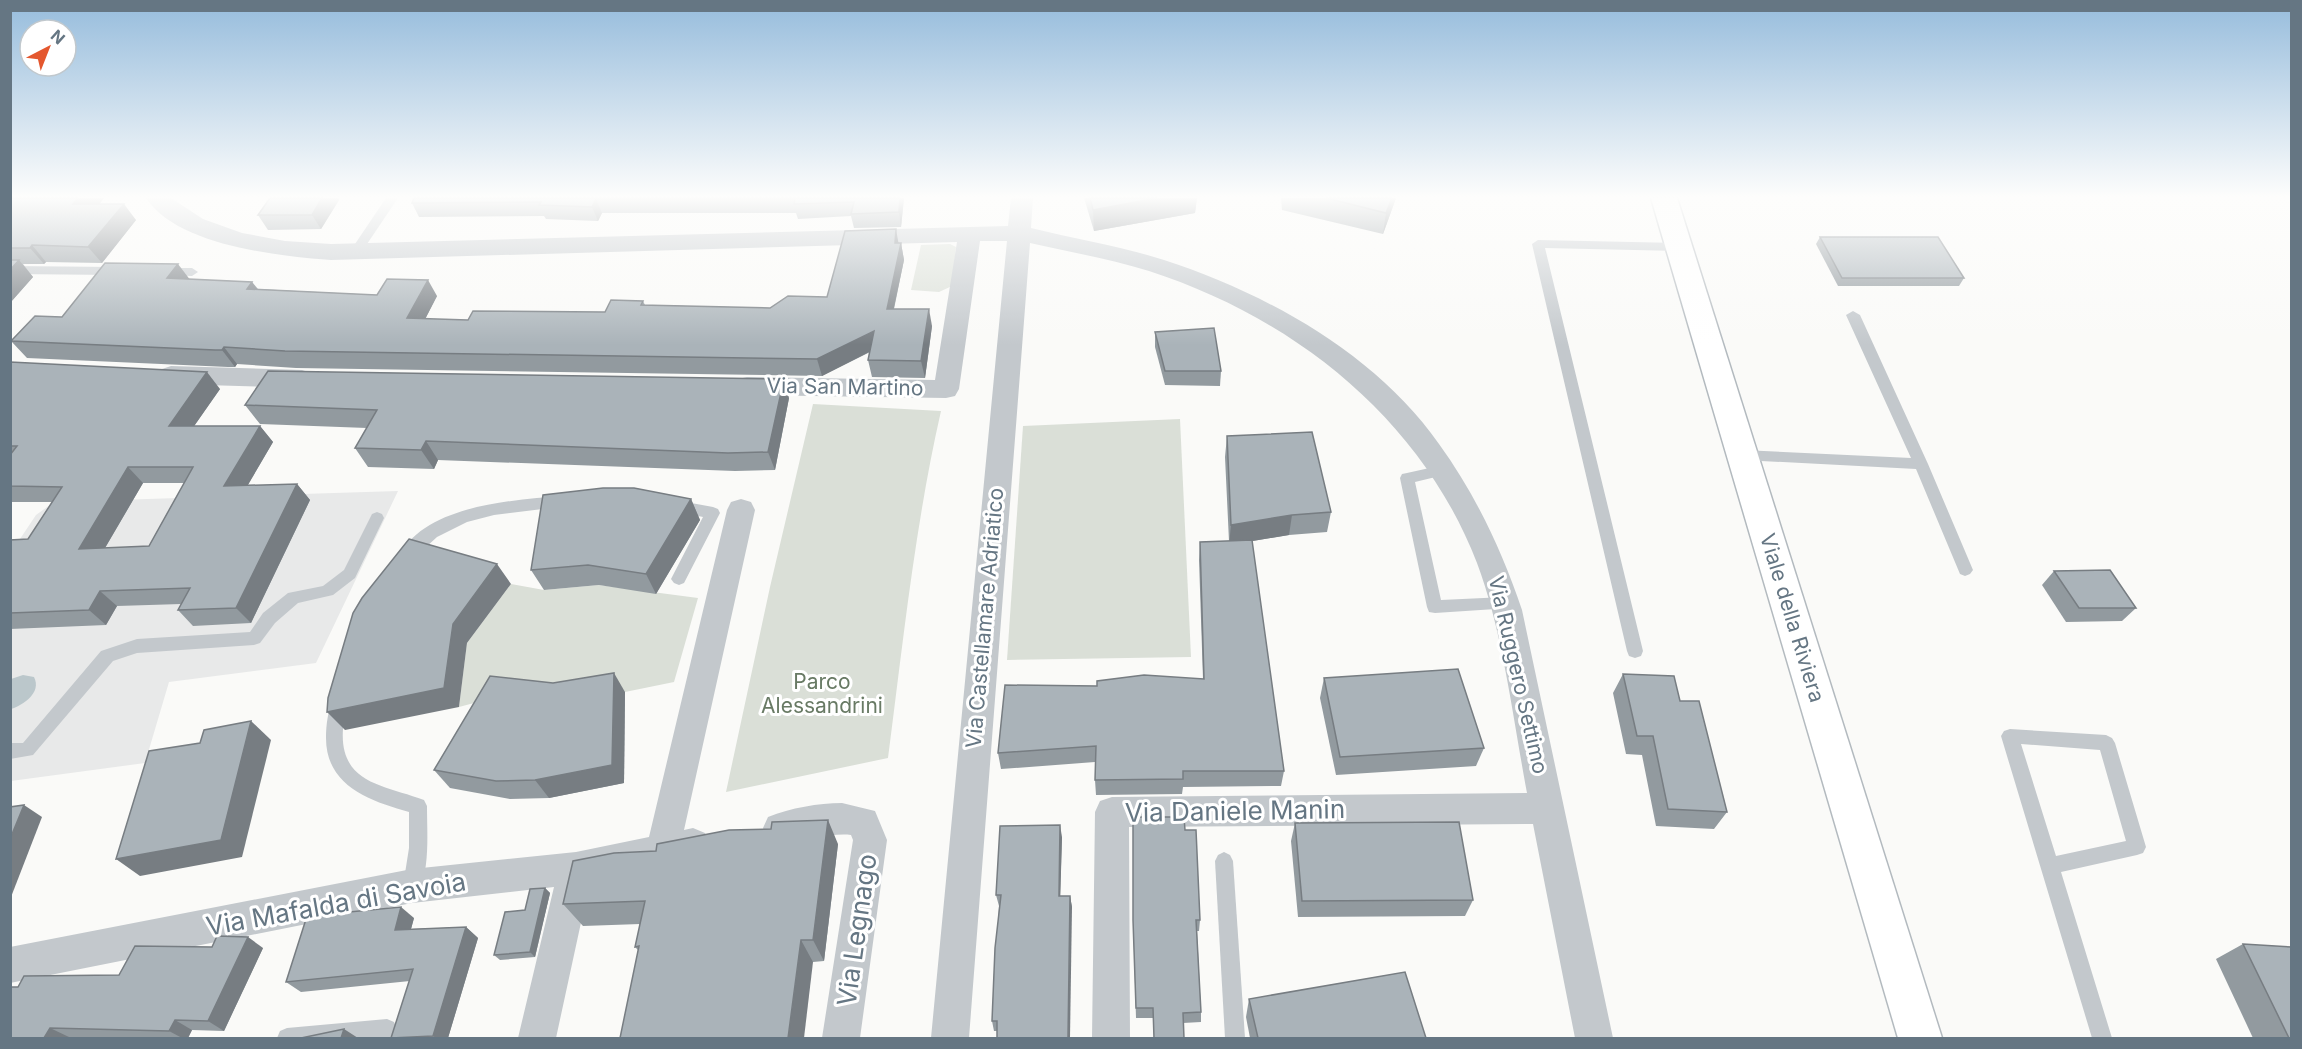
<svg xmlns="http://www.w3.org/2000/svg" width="2302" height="1049" viewBox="0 0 2302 1049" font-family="Inter,sans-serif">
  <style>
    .built { fill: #e8e9e9 }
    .green { fill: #dadfd7 }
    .water { fill: #bbc7cb }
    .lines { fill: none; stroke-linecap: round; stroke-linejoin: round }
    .secondary-casing { stroke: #b3babf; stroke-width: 3 }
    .lane { fill: #c3c8cc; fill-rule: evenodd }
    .street { fill: #c3c8cc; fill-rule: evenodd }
    .secondary { fill: #fff; fill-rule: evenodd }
    .wall { fill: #929a9f; fill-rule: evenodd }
    .shaded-wall { fill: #777d82 }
    .building { fill: #aab3b9; stroke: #777d82; stroke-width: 1.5; fill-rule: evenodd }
    .labels { text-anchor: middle; stroke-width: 6; stroke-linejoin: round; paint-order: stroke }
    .street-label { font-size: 21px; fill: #657683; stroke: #fff }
    .park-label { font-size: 21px; fill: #687a64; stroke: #fff }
    .near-street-label { font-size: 26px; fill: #657683; stroke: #fff }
  </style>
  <rect width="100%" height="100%" fill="#fafaf8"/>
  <path class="built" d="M398 491 316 663 169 682 145 763 11 781 10 554 36 515 54 502Z"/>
  <g class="green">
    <path d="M950 244 956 247 952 286 939 292 911 290 921 245Z"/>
    <path d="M813 404 941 411C915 525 903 643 888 758L726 792 770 587Z"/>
    <path d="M1180 419 1191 657 1007 660 1023 426Z"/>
    <path d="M511 584 544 590 599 585 698 598 674 682 625 692 504 695 459 707 467 643Z"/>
  </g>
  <path class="water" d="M23 675 34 677C42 693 23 705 11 709V679Z"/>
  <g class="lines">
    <defs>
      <path id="secondary" d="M1651 198H1677L1942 1038H1898Z"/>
    </defs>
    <use href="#secondary" class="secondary-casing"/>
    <g class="lane">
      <path d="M386 198H398L365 247H357L355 244Z"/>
      <path d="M1538 240 1679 243 1685 247 1679 251 1545 248 1643 651 1641 656 1635 658 1629 656 1627 651 1532 244Z"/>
      <path d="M10 266 117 267 123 271 117 275 10 274Z"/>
      <path d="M165 268H192L198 272 192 276 161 275 159 272Z"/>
      <path d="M1853 311 1860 315 1928 464 1973 570 1970 574 1965 576 1960 574 1916 469 1742 460 1735 455 1742 450 1911 458 1846 315Z"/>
      <path d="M1443 465 1448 466 1450 470 1448 474 1415 482 1441 600 1505 597 1511 598 1513 603 1511 608 1435 613 1429 612 1427 607 1400 478 1402 474 1407 473Z"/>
      <path d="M562 496 567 498 569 502 567 506 494 515 467 522 437 537 413 559H403L400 555C426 505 513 500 562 496Z"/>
      <path d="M675 500 713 507 718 509 720 513 684 583 679 585 674 583 671 579 703 517 670 510 668 506 670 502Z"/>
      <path d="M377 512 382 514 384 518 355 578 333 595 298 603 275 623 260 643 254 645 137 653 113 661 33 755 10 759V743H23L101 651 137 639 250 632 263 613 288 593 323 586 344 570 372 514Z"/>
      <path d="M340 695 346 697C351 707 344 718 343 729 339 784 384 785 424 800L427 806C427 834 430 866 419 892L412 895 405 892 403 886 409 848V812C370 801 326 786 326 738 326 725 328 709 334 697Z"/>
      <path d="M2010 729 2106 735 2112 738 2115 743 2146 847 2143 853 2137 855 2061 872 2112 1038H2092L2001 736 2004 731ZM2021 744 2100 750 2126 841 2056 856Z"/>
      <path d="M1224 852 1230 855 1233 861 1245 1038H1225L1215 861 1218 855Z"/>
      <path d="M387 1019 394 1022 397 1029 394 1038H277L280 1031 287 1028Z"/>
    </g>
    <g class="street">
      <path d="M146 198H171L203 219 242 233 285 241 331 244 1008 226 1011 198H1033L1031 228C1075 239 1121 246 1164 260 1266 293 1376 354 1439 444 1476 495 1502 551 1522 610L1613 1038H1575L1533 824 1129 827 1130 1038H1092L1095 812 1100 801 1112 797 1527 793C1513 719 1503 632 1477 563 1421 418 1294 318 1149 271 1111 259 1069 252 1030 243L969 1038H931L1007 241H980L959 389 955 396 946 398 747 395 738 393 734 386 738 379 747 377 935 380 957 242 331 260C278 256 178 246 146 198Z"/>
      <path d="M171 366 302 370 311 373 315 379 311 385 302 388 171 384 162 381 158 375 162 369Z"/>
      <path d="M741 499 751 502 755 510 684 830 693 828 705 833 710 844 705 855 693 860 590 881 556 1038H518L554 887 412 903 10 983V947L412 869 576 852 649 837 727 510 731 502Z"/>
      <path d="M842 803 875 811 887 840 860 1038H822L853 840 851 835C824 832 792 848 768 839L763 828 768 817C791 808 818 803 842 803Z"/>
    </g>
    <use href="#secondary" class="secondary"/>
  </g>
  <g class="wall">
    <path d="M10 198H104L99 204 136 220 102 263 46 262 44 264H23L33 277 10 303Z"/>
    <path d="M270 198H338L339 200 321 229 268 230 258 215Z"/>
    <path d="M414 198H904L901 227 854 228 851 216 798 219 796 213H602L598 221 546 219 544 216 419 217 412 203Z"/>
    <path d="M1084 198H1197L1195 213 1094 231Z"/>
    <path d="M1281 198H1396L1383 234 1282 210Z"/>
    <path d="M1820 237 1964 278 1959 286H1838L1816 244Z"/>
    <path d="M899 243H901L904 260 894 309 932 326 925 378 872 377 868 360 870 352 822 376 296 368 237 364 235 367H228L27 358 11 341 189 279 252 282 258 289 377 295 437 296 425 319 468 320 605 312 643 301 645 305 770 308 827 297Z"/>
    <path d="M1155 332 1221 371 1220 386 1165 385 1155 347Z"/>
    <path d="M10 362 220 389 194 426H260L273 442 247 486 297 484 310 500 251 623 193 626 178 610 181 604 117 606 106 625 10 629V540L28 539 52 502H10ZM143 483H184L149 546 105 548Z"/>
    <path d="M789 398 775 470 735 471 438 460 434 469 368 467 355 448 367 428 260 424 245 405Z"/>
    <path d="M1227 436 1331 512 1327 532 1289 535 1252 541 1284 771 1281 786 1183 787 1182 794 1096 795 1095 780V762L1001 769 998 753 1097 686 1203 679 1199 560 1200 542 1229 541 1225 457Z"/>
    <path d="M691 499 700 520 656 594 599 585 544 590 531 570Z"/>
    <path d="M2054 571 2136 608 2122 621 2066 622 2042 585Z"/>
    <path d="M1623 674 1680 701 1727 812 1714 829 1656 826 1642 755 1626 754 1613 693Z"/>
    <path d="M1324 678 1484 748 1476 766 1336 775 1320 698Z"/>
    <path d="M625 692 624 783 549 798 510 799 450 788 434 770Z"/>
    <path d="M1295 823 1473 900 1465 916 1298 917 1291 841Z"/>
    <path d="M1185 830 1200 920 1199 931H1197L1201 1012V1022L1183 1023 1184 1038H1154L1153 1018H1136L1133 920Z"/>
    <path d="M1062 837 1060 896H1070L1072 907 997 1031H994L992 1021 999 906 996 895Z"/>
    <path d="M838 844 824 961 813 962 638 950 635 947 640 924 583 926 563 904Z"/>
    <path d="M545 888 550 893 535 957 500 960 494 955 525 910Z"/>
    <path d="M414 918 411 929 466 927 478 938 448 1038H391L410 981 301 992 286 982Z"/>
    <path d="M2243 944 2292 1038H2253L2216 959Z"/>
    <path d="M263 948 224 1031 192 1030 188 1038H108L69 1037V1038H10L18 987 119 975Z"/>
    <path d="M1249 999 1426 1038H1250L1246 1017Z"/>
  </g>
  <g class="shaded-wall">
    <path d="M78 198H104L87 220 73 204Z"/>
    <path d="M322 198H338L339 200 321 229 312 215Z"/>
    <path d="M900 198H904L901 227 899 212Z"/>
    <path d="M1157 198H1197L1195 213 1094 231 1093 210Z"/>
    <path d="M1392 198H1396L1383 234 1386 213Z"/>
    <path d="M596 199 602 213 598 221 592 207Z"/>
    <path d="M124 204 136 220 102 263 88 247Z"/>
    <path d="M896 229 899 246 901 243 904 260 890 326 887 309Z"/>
    <path d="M32 245 46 262 44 264 30 248Z"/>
    <path d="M19 260 33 277 10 303V270Z"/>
    <path d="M178 264 191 281 167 278Z"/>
    <path d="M428 280 437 296 417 335 407 318Z"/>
    <path d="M252 282 264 298 247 289Z"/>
    <path d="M929 309 932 326 925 378 921 361Z"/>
    <path d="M874 331 877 348 822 376 817 359Z"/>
    <path d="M224 347 237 364 235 367 222 350Z"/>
    <path d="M207 372 220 389 183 442 169 426Z"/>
    <path d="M784 379 789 398 775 470 768 452Z"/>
    <path d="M260 426 273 442 238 502 224 486Z"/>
    <path d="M426 441 438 460 434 469 421 450Z"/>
    <path d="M128 467 143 483 95 565 79 549Z"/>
    <path d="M297 484 310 500 251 623 236 608Z"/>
    <path d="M691 499 700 520 656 594 646 574Z"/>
    <path d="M1292 515 1289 535 1229 545 1231 525Z"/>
    <path d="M497 564 511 584 467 643 459 707 345 730 327 712 453 624Z"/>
    <path d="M100 591 117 606 106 625 89 610Z"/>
    <path d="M614 673 625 692 624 783 549 798 535 780Z"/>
    <path d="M251 721 271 740 242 857 140 876 116 859Z"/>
    <path d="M24 805 42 817 11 897 10 839Z"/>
    <path d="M828 820 838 844 824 961 813 940Z"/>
    <path d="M1060 825 1062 837 1060 907 1059 896Z"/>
    <path d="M545 888 550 893 535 957 530 952Z"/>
    <path d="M1070 896 1072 907 1070 1038H1068Z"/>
    <path d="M401 907 414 918 408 940 395 930Z"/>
    <path d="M466 927 478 938 448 1038H436L433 1036Z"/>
    <path d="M248 937 263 948 224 1031 208 1021Z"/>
    <path d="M801 940 813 962 804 1038H788Z"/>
    <path d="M175 1020 192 1030 188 1038H182L169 1031Z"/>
    <path d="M50 1028 69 1037V1038H44Z"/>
    <path d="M344 1029 358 1038H341Z"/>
  </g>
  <g class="building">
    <path d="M10 198H78L73 204H124L88 247 32 245 30 248H10Z"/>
    <path d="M270 198H322L312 215H258Z"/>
    <path d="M414 198H900L899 212 851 214 854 202 794 204 795 198 596 199 592 207 539 205 541 202 412 203Z"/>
    <path d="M1090 198H1157L1093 210Z"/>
    <path d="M1326 198H1392L1386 213Z"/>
    <path d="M896 229 895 243H901L887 309H929L921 361 868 360 874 331 817 359 285 351 224 347 222 350H215L11 341 35 316 62 317 105 263 178 264 167 278 252 282 247 289 377 295 387 279 428 280 407 318 468 320 473 311 605 312 611 300 643 301 641 305 770 308 788 296 827 297 845 231Z"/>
    <path d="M1820 237H1938L1964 278H1842Z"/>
    <path d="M10 260H19L10 270Z"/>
    <path d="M1214 328 1221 371H1165L1155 332Z"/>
    <path d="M10 362 207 372 169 426H260L224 486 297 484 236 608 178 610 190 588 100 591 89 610 10 613V540L28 539 62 487 10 486V455L17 446H10ZM128 467H193L149 546 79 549Z"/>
    <path d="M268 371 784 379 768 452 728 453 426 441 421 450 355 448 377 410 245 405Z"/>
    <path d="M1312 432 1331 512 1292 515 1231 525 1227 436Z"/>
    <path d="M603 488H634L691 499 646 574 588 565 531 570 543 495Z"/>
    <path d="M409 539 497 564 453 624 444 688 327 712 328 698 353 613 362 598Z"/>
    <path d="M1252 540 1284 771H1183V779L1095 780 1096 746 998 753 1005 685 1097 686V681L1144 675 1204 679 1200 542Z"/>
    <path d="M2110 570 2136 608H2079L2054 571Z"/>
    <path d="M1458 669 1484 748 1340 757 1324 678Z"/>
    <path d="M614 673 612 765 535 780 496 781 434 770 490 676 553 683Z"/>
    <path d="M1623 674 1674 676 1680 701H1699L1727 812 1668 809 1653 736H1637Z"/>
    <path d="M251 721 221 840 116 859 149 751 200 743 204 730Z"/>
    <path d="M24 805 10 839V807Z"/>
    <path d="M1133 817H1184L1185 830H1196L1200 920H1196L1201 1012 1183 1013 1184 1038H1154L1153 1008H1136L1133 920Z"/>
    <path d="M828 820 813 940H801L788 1038H620L639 946 635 947 645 901 563 904 573 861 614 853 656 851 657 844 729 830 771 829 772 822Z"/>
    <path d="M1459 822 1473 900 1302 901 1295 823Z"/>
    <path d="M1060 825 1059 896H1070L1068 1038H997V1021H992L995 948 1001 895H996L1000 826Z"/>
    <path d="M545 888 530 952 494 955 505 912 525 910 530 889Z"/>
    <path d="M401 907 395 930 466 927 433 1036 391 1038 413 969 286 982 307 916Z"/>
    <path d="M217 936 248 937 208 1021 175 1020 169 1031 50 1028 44 1038H10V987H18L24 976 119 975 135 946 212 947Z"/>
    <path d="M2243 944 2292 947V1038H2289Z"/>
    <path d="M1405 972 1426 1038H1258L1249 999Z"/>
    <path d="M344 1029 341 1038H301Z"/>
  </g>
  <linearGradient id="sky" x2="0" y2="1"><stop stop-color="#96bcdc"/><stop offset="0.57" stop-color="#fdfdfc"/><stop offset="1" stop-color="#fdfdfc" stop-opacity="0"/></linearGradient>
  <rect width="2302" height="345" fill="url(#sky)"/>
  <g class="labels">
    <g class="street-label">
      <text transform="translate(845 387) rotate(1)" y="7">Via San Martino</text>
      <text transform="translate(985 618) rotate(-85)" y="7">Via Castellamare Adriatico</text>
      <text transform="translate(1792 618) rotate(73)" y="7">Viale della Riviera</text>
      <text transform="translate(1518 675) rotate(77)" y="7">Via Ruggero Settimo</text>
    </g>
    <g class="park-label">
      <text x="822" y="689">Parco<tspan x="822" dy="24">Alessandrini</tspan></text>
    </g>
    <g class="near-street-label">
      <text transform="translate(1235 811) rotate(-1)" y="9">Via Daniele Manin</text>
      <text transform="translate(336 904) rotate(-10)" y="9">Via Mafalda di Savoia</text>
      <text transform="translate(857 930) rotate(-82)" y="9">Via Legnago</text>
    </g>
  </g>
  <rect width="2302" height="1049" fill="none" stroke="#657683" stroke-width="24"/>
  <g transform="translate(48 48) rotate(42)"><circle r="28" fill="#ffffff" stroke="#c1c8cd" stroke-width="1.5"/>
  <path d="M0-4.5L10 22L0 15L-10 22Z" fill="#e4572e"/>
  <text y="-9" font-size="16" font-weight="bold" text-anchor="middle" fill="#657683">N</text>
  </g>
</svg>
